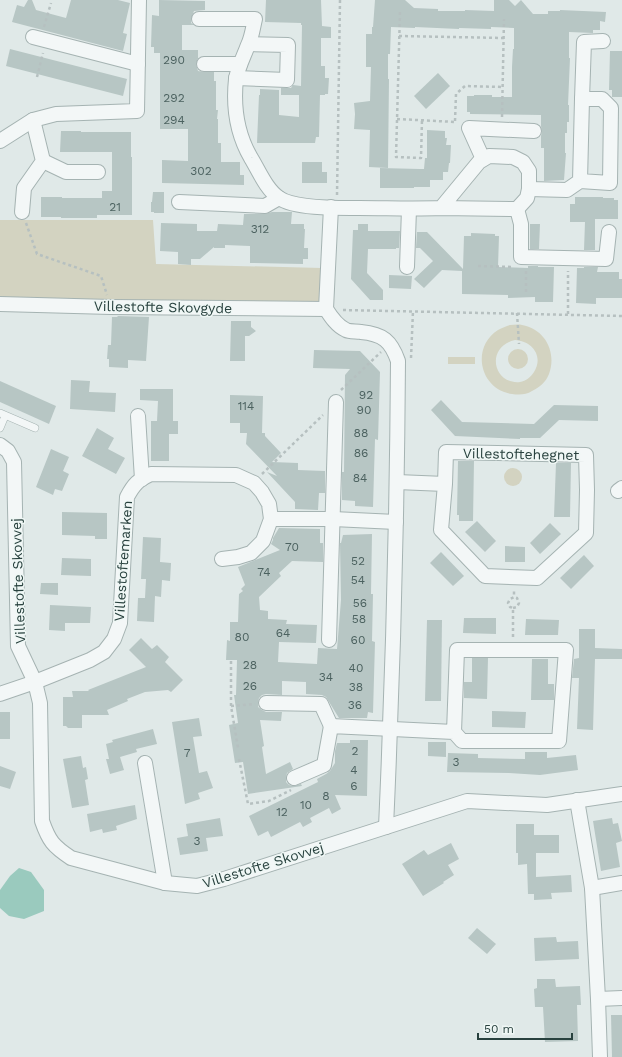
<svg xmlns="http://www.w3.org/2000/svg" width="622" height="1057" viewBox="0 0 622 1057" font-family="'Work Sans',sans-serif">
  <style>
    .green { fill: #d3d3c1; fill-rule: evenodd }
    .water { fill: #9acabe }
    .building { fill: #b7c6c4 }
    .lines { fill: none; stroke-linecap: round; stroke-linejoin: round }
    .lane-casing { stroke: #a5b3b2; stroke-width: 8 }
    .street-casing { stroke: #a5b3b2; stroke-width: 16 }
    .path { stroke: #b6c0c0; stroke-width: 2.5; stroke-dasharray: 3 3; stroke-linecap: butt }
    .lane { stroke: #f3f7f7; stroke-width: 7 }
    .street { stroke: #f3f7f7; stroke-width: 14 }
    .labels { text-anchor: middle; stroke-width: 3; stroke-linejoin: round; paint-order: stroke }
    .number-label { font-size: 12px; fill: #4c6260 }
    .street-label { font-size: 14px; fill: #28413e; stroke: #eff7f5 }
  </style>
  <rect width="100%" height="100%" fill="#e0e9e8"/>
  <g class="green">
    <path d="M0 220H153L156 264 322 268 321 306 0 298Z"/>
    <path d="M510 325C514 325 518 324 522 325 545 329 557 352 549 374 546 382 540 387 532 391 526 395 519 395 512 394 479 389 471 347 498 330 502 328 506 326 510 325ZM515 340C532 341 544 356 534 372 531 377 526 381 520 382 493 385 485 347 515 340Z"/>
    <circle cx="518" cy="359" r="10"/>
    <rect x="448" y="357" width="27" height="7"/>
    <circle cx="513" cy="477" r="9"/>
  </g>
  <path class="water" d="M19 868 31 872 44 890V911L24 919 9 916 0 908V890L10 876Z"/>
  <g class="building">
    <path d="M28 0H32L36 10 66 18 71 0H118L130 3 123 33 127 34 123 51 12 22 17 5 24 7Z"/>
    <path d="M159 0 205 1V10L194 11 191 19V23L194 25H182V50H198V58L196 64 198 71 204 72H214V81H216V110H218L217 119H218V143H221V162H240V175H244V185L162 183V160L188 161V129H160V53H154V47H151L152 15 159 16Z"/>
    <path d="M266 0H321L322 26 331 27V38H321V66H325V78H329L328 94H325V95H320L319 137H316L315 143H257L259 95H260V89L279 90V115L299 117V95H281V88H291L293 85 301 86 302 25H301V23L265 22Z"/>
    <path d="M375 0H405L414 8 438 9V11H465V10L494 11V0H509L515 6 521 0 533 14H548V11H560V10L606 12 605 22 600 21V30H593V33L569 32V58H570L568 105H569V122H567V133H565V153H566L564 180 544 181V148H541V136L542 131 541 126V115L470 114V112H467V96H474V95H492V97H512V67L513 49H514V28L491 27V29L459 28V29L415 27V28L391 27 390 54H388V79H389L388 168 369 167 370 130 354 129 355 114 354 103 370 101 371 67H366V34H372V27H373Z"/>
    <path d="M10 49 127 79 123 96 6 66Z"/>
    <path d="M610 51H622V97H612V90H609Z"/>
    <path d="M438 73 450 86 426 109 414 96Z"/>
    <path d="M427 130 445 131V138H447L446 145H451L450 163H449L448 172H443V180H430V187H414V188H380V168L420 169H424L425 158H427Z"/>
    <path d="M61 131H81V132H131V157H132V215H97V218H61V217H41V197H62V198H102V191H112V152H60Z"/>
    <path d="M302 162H322V172H327V183H302Z"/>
    <path d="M153 192H164V213H154V212H151V202H152Z"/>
    <path d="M575 197H603V198H614V200H618V219H595V250H584L585 222H570V204H575Z"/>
    <path d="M272 212H292L291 224H304V229H305L304 248H308V259H303V264L250 263V246L225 245V248H214V247L200 259H191V265L178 264V252L160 251 161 223 197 224V231H217L218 224 243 225 244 214H265Z"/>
    <path d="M358 224H368V231H400L399 248H396V249H368L367 273 383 290V300H370L351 279 353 230H358Z"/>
    <path d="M530 224H540L539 249H530Z"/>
    <path d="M417 232H427L463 269 464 236H471V233L495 234V236H499L498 267 528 268V266H538V267H554L553 302H535V297L508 298V295L462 294V271L442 270 424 288 414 279 433 261 420 248H416Z"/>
    <path d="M584 267H598L597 272H619V279H622V298H596V304L576 303 577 268H584Z"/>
    <path d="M389 275 412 276 411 289 389 288Z"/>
    <path d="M118 316 149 317 146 361 128 360V368L109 367V359H107L108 345H111L112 317H117Z"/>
    <path d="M231 321H251V327L256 331 249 336H245V361H230Z"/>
    <path d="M314 350 360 351 380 372 378 440 375 439 373 507 355 506V501L342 500V472H344L345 375 350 369 313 368Z"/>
    <path d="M71 380 90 381 89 392 116 393 115 412 70 409Z"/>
    <path d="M0 381 56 406 49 424 0 402Z"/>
    <path d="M140 389H173V421H178V434H169V461H151V421H157L158 401 140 400Z"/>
    <path d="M230 395 263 396 262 433H265V436L281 453 272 462 298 463V470L325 471V493H319L318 510 295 509V502L267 472 277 476 246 444 247 433H240V423H230Z"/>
    <path d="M441 400 462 422 534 424 554 405 598 406V421L559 420 540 438H520V439L455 436 431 410Z"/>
    <path d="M97 428 114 438 108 449 125 458 116 474 82 456Z"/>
    <path d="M51 449 69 457 63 471 69 474 62 491 55 489 53 495 36 487Z"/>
    <path d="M458 461H474L473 521H459V515H457Z"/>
    <path d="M556 463H571L570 517H554Z"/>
    <path d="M62 512 107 513V539H95V536L62 535Z"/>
    <path d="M477 521 496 541 485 552 465 532Z"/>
    <path d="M550 523 561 534 540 554 530 543Z"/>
    <path d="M279 528 320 529V543H323V562L292 561 279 573 281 576 259 597 260 610 268 611V619L287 620 286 624 317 625 316 643 279 642 278 662 317 664 318 648 337 649 341 600 340 543H341L343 535 372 534 371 594H373L372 641 375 642 373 713 368 712 367 718H339L326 697 322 695 306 694V682L282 681V695L266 694 262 695 259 698 258 702V707L262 710 266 712H282L281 721 260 720 264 746 262 747 266 774 290 762 293 769 287 773 286 777V782L289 785 293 786 301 784 302 786 248 794 243 762 235 763 229 725 238 723 234 695H236L237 660H226L227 640 230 641V622H238L239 594 243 591 241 589 245 585 238 567 280 550 271 544 273 540V538Z"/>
    <path d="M143 537 161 538 160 562 171 563 170 581 162 580 161 597 155 596 154 622 137 621 138 598H145L146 579H141Z"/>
    <path d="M505 546 525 547V562H505Z"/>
    <path d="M441 552 464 576 453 586 430 563Z"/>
    <path d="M584 555 594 566 571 589 560 578Z"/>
    <path d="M62 558 91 559V576L61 575Z"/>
    <path d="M41 583H58V595L40 594Z"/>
    <path d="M50 605 91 607 90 623H65V631L49 630Z"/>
    <path d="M464 618H496V634L463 633Z"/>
    <path d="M526 619 559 620 558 635H525Z"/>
    <path d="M427 620H442L441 701H425Z"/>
    <path d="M579 629H595V648L622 649V659H595L593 730 577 729 579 678H572L574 659 579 658Z"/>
    <path d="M141 638 152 649 157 645 169 657 165 662 183 680 171 692 168 690 145 692 127 699 128 701 107 710 109 715H82V728H68L66 726H63V697H73L72 691H89L88 690 146 667 129 650Z"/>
    <path d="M472 658H488L487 699 464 698V682H472Z"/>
    <path d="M532 659H548V684H554V700H531Z"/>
    <path d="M492 711 526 712 525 728 492 727Z"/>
    <rect x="0" y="712" width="10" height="27"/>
    <path d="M199 718 202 736 193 737 199 773 207 771 213 788 198 793 200 799 185 804 172 722Z"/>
    <path d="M153 729 157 744 136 749 137 752 120 757 124 770 110 774 106 759H109L106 744 113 742 112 740Z"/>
    <path d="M350 740H368L367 796 335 795 341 809 332 814 329 808 310 818 312 822 303 827 300 822 271 837 268 831 258 836 249 816 318 782 317 779 326 774 330 771 335 763V751L337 743H350Z"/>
    <path d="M428 742H446V757L428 756Z"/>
    <path d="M525 752H547V758L576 755 578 770 540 775 509 773 447 772 448 753 478 754V758L525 759Z"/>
    <path d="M81 756 83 768 86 767 88 779 85 780 89 805 72 808 63 759Z"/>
    <path d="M0 766 16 772 10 789 0 786Z"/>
    <path d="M135 805 137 819 116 826 117 830 103 833 102 829 90 832 87 814Z"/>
    <path d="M220 818 223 836 206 838 208 851 180 855 177 838 188 836 186 824Z"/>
    <path d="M612 818 613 824 618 823 622 841 616 843 620 867 601 871 593 821Z"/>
    <path d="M516 824H534V835H559V853H536V877L571 875 572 892 551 893 552 899 534 900V894H528L527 864 518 865V853H516Z"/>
    <path d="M451 843 459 859 448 865 454 875 443 882 444 883 423 896 402 864 424 850 428 855Z"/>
    <path d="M477 928 496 944 487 954 468 938Z"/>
    <path d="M556 937 557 942 578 941 579 959 535 961 534 938Z"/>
    <path d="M537 979H555L556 987 580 986 581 1005H577L578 1041 545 1042 543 1007H535L534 989 537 988Z"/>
    <path d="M611 1015H622V1057H612Z"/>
  </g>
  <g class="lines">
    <defs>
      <g id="lane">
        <path d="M0 413 35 428"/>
        <path d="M0 428 5 416"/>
      </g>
      <g id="street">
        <path d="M199 19H255C253 27 252 37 248 45 244 56 238 67 236 79 233 107 237 134 251 158 259 171 266 189 279 198 295 209 339 208 359 208 387 208 414 209 441 208L479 162 489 156 513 157 523 162 529 171V189L527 198 517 209 441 208"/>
        <path d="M33 37 138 64"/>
        <path d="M204 64H240"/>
        <path d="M236 78 287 80 288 45 249 44"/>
        <path d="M582 99 584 42 603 41"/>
        <path d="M0 141 33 120 56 114 137 111 139 0"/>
        <path d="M483 159 469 128 534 131"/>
        <path d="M43 161 66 172H98"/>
        <path d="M529 189 567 190 580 181 610 183 611 108 602 99H582L580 181"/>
        <path d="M179 202 265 206 279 198"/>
        <path d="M331 207 326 309C331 317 337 326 346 330 350 332 357 331 361 332 383 334 391 341 398 361 397 516 393 672 386 827"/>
        <path d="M517 209 521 224V257L606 259 609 232"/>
        <path d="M22 212 24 188 43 161 33 120"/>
        <path d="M407 267 409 209"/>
        <path d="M0 304 111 307 326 309"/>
        <path d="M138 416 142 479"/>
        <path d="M0 445 8 451 14 462 18 646 35 682 40 703 42 821C49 841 53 846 71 858L165 883 197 886 224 879 467 801 547 805 622 794"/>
        <path d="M397 482 445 484 441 530 485 576 537 578 586 533 587 490 586 455 446 452 445 484"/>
        <path d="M618 491 622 488"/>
        <path d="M271 519H333L396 522"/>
        <path d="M329 640 336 402"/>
        <path d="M0 694 35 682 90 660 104 652 114 639 120 623 127 497C134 484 138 480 151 474L236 475 254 483 262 492 269 504 271 519 263 541 251 553 238 557 222 559"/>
        <path d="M266 703 321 704 331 726"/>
        <path d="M145 763 165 883"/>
        <path d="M294 778 324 765 331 726 454 732 462 741H559L566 650H457L454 732"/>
        <path d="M577 800 592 888 598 999 600 1057"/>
        <path d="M592 888 622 883"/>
        <path d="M598 999 622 998"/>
      </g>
    </defs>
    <use href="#lane" class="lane-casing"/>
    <use href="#street" class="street-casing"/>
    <g class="path">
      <path d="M400 12 396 157 421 158 422 120"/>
      <path d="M44 27 51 3"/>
      <path d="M399 36 504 38"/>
      <path d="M37 77 43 53"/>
      <path d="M502 117 504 19"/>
      <path d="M397 119 456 122"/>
      <path d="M455 121 456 94 465 86 503 87"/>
      <path d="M337 195 340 0"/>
      <path d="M26 223 37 254 101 276 107 295"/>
      <path d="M478 266 513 267"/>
      <path d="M526 292V269"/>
      <path d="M343 310 622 316"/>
      <path d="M517 313 519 344"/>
      <path d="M568 314V271"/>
      <path d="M411 358 413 311"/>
      <path d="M341 390 381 352"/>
      <path d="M262 474 323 415"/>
      <path d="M513 608 517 607 519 603 517 598 514 597"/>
      <path d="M513 637V608L510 607 508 603 510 599 514 597V590"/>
      <path d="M231 661V706L238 748"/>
      <path d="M231 706 255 704"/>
      <path d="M239 759 248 804 269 801 291 790"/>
    </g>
    <use href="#lane" class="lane"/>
    <use href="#street" class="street"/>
  </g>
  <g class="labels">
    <g class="number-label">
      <text x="174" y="64">290</text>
      <text x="174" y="102">292</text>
      <text x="174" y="124">294</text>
      <text x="201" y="175">302</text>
      <text x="115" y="211">21</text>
      <text x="260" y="233">312</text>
      <text x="366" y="399">92</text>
      <text x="246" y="410">114</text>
      <text x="364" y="414">90</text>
      <text x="361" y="437">88</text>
      <text x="361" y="457">86</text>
      <text x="360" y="482">84</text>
      <text x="292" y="551">70</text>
      <text x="358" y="565">52</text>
      <text x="264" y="576">74</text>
      <text x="358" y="584">54</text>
      <text x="360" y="607">56</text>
      <text x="359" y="623">58</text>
      <text x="283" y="637">64</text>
      <text x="242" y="641">80</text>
      <text x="358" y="644">60</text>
      <text x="250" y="669">28</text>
      <text x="356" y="672">40</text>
      <text x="326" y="681">34</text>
      <text x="250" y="690">26</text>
      <text x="356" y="691">38</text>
      <text x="355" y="709">36</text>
      <text x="355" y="755">2</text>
      <text x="187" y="757">7</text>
      <text x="456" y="766">3</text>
      <text x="354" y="774">4</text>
      <text x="354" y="790">6</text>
      <text x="326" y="800">8</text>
      <text x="306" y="809">10</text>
      <text x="282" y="816">12</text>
      <text x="197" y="845">3</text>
    </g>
    <g class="street-label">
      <text transform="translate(163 307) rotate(1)" y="5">Villestofte Skovgyde</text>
      <text transform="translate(521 454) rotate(1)" y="5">Villestoftehegnet</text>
      <text transform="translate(123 561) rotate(-86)" y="5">Villestoftemarken</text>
      <text transform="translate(18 581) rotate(-92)" y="5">Villestofte Skovvej</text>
      <text transform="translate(263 865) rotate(-17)" y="5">Villestofte Skovvej</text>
    </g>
  </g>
  <path d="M478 1033v6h94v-6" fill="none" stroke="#28413e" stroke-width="2"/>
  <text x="484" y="1033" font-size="12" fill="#28413e" stroke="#eff7f5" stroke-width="3" paint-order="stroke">50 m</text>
</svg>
